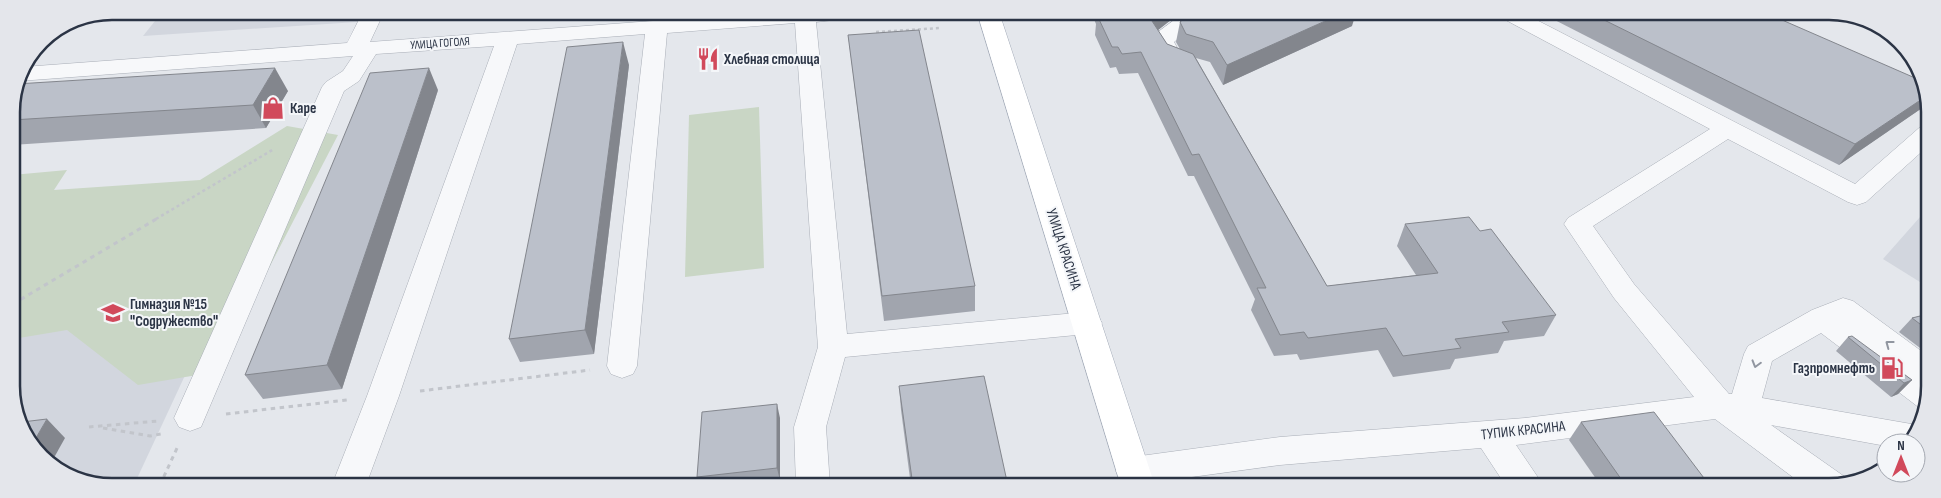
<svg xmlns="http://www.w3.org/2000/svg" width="1941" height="498" viewBox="0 0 1941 498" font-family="'Sofia Sans Condensed',sans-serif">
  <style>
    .built { fill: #d2d6de }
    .green { fill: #c9d6c5 }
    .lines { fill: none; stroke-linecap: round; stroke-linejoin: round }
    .minor-casing { stroke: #a9aeb7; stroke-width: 1 }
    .major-casing { stroke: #a3abb8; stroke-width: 1 }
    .path-far1 { stroke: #c2c5cb; stroke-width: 2.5; stroke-dasharray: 3 3; stroke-linecap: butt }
    .path { stroke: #c2c5cb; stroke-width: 3; stroke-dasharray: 4.5 4.5; stroke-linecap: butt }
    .minor { fill: #f7f8fa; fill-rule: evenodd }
    .major { fill: #fff; fill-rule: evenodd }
    .wall { fill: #a1a5ae }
    .shaded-wall { fill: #83868d }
    .building { fill: #bbc0ca; stroke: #83868d }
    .oneway { stroke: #9196a0 }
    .labels { text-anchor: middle; stroke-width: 4; stroke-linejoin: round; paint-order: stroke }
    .far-street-label { font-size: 12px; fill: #2b3445; stroke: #f4f6f9 }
    .poi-label { font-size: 15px; font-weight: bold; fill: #2b3445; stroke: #f4f6f9; text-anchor: start }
    .street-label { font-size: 15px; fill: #2b3445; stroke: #f4f6f9 }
    .rim { fill: none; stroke: #2b3445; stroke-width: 2.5 }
  </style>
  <rect width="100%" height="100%" fill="#e4e7ec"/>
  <g class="built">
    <path d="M163 11 362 12 357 22 143 36Z"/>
    <path d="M380 12H473L377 19Z"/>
    <path d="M268 197 134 485H92L41 458 13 406 12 221Z"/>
    <path d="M1928 208V287L1883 259Z"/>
  </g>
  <g class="green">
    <path d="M759 107 764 268 685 277 689 115Z"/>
    <path d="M287 126 338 135 215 372 138 385 67 330 13 339 12 175 67 170 54 190 200 180Z"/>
  </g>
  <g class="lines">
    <defs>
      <g id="minor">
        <path d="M363 12H384L370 42 774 12H871L868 16 816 22 847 334 1087 312 1097 315 1102 323 1097 331 1087 334 845 357 826 427 830 486 796 485 794 427 818 347 795 23 667 33 637 366 633 374 622 378 611 374 607 366 645 34 517 44 399 396 366 485H332L367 396 494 46 376 54 359 81 344 91 201 427 190 431 179 427 174 418 322 87 326 82 343 71 353 56 19 81 17 80 23 67 347 43Z"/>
        <path d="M1185 12 1209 13 1174 42 1181 55 1192 58 1195 63 1192 68 1184 70 1164 65 1151 40 1154 35Z"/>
        <path d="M1497 13H1523L1855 184 1919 128 1928 126V146L1866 202 1857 205 1848 202 1728 139 1593 226 1634 284 1729 394H1732L1744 354 1748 346 1812 310 1843 298 1853 301 1928 356 1926 409 1917 406 1821 333 1772 361 1762 398 1917 425 1906 443H1886V446L1771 425 1845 477 1847 482 1836 487H1806L1715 419 1516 445 1537 476 1542 486H1506L1481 448 1280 465 1133 485 1121 481 1116 471 1121 461 1133 457 1280 437 1525 418 1694 397 1614 298 1564 224 1568 218 1710 129 1500 17Z"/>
      </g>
      <path id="major" d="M977 12H999L1155 486H1121Z"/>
    </defs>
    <use href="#minor" class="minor-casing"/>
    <use href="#major" class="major-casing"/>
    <g class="path-far1">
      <path d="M876 32 940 28"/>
      <path d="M156 219 274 149"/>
    </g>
    <g class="path">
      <path d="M13 304 158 218"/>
      <path d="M420 391 590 370"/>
      <path d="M226 414 347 400"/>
      <path d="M89 427 158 421"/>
      <path d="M103 428 150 436 161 434"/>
      <path d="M160 485 178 446"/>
    </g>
    <use href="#minor" class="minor"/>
    <use href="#major" class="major"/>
  </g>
  <g class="wall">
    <path d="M1092 12H1181L1158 30 1167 44 1180 49 1176 42 1180 22 1352 26 1223 85 1210 62 1196 58 1327 286 1416 275 1397 246 1405 224 1480 231 1556 315 1544 336 1504 341 1498 353 1455 359 1450 369 1393 377 1378 350 1300 360 1297 354 1274 356 1251 310 1255 299 1194 176H1188L1138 73 1119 74 1116 67 1110 68 1095 35 1096 24 1092 15Z"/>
    <path d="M1541 13H1766L1928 92V101L1922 108 1839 165Z"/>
    <path d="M848 35 975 286V311L884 321 851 58Z"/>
    <path d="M629 65 594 354 520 362 509 339Z"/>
    <path d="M438 90 342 389 263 399 245 375Z"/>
    <path d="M288 91 266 128 12 145 11 105Z"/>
    <path d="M1928 314V354L1899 332 1912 318Z"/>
    <path d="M1848 337 1912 380 1898 394 1891 397 1836 351Z"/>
    <path d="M899 386 1008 486H911L901 410Z"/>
    <path d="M780 418V481L745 485H700L697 477Z"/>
    <path d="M1581 422 1710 486H1601L1569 440Z"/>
  </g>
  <g class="shaded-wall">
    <path d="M1157 12H1181L1153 34 1152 21Z"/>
    <path d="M1343 13H1356L1352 26 1223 85 1227 65Z"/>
    <path d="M623 42 629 65 594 354 585 330Z"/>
    <path d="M275 68 288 91 266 128 253 105Z"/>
    <path d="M429 68 438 90 342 389 327 365Z"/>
    <path d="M1928 95V101L1922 108 1839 165 1855 144Z"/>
    <path d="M1912 380 1898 394 1891 397 1904 383Z"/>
    <path d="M777 404 780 418V481L777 468Z"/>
    <path d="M47 419 65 438 51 463 41 458 33 443Z"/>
    <path d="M284 480 288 485H282Z"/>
  </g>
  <g class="building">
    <path d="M1102 12H1157L1152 21 1167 44 1193 54 1327 286 1438 273 1405 224 1469 217 1480 231 1491 229 1556 315 1502 322 1509 332 1455 339 1461 348 1403 356 1386 328 1308 338 1304 332 1280 335 1257 288H1266L1199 154 1192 155 1141 52 1122 54 1118 47H1112L1097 15 1103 14Z"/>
    <path d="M1192 12 1343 13 1227 65 1213 42 1186 34 1180 22Z"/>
    <path d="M1590 13H1766L1922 81 1928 92V95L1855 144Z"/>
    <path d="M919 30 975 286 882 296 848 35Z"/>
    <path d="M623 42 585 330 509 339 567 47Z"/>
    <path d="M275 68 253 105 12 120 11 105 16 84Z"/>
    <path d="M429 68 327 365 245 375 370 73Z"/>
    <path d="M1928 314V330L1912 318Z"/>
    <path d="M1852 336 1912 380 1904 383 1848 337Z"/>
    <path d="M984 376 1008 486H913L899 386Z"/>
    <path d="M777 404V468L697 477 702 412Z"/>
    <path d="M1654 412 1710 486H1626L1581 422Z"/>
    <path d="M47 419 33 443 22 422Z"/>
    <path d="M284 480 282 485H243Z"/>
  </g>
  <defs><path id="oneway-chevron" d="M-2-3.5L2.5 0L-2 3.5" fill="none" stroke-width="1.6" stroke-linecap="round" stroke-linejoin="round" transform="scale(1.25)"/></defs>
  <g class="oneway">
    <use href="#oneway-chevron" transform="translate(1889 344) rotate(-143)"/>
    <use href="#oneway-chevron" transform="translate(1756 364) rotate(106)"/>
  </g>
  <defs>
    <symbol id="restaurant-bare" viewBox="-9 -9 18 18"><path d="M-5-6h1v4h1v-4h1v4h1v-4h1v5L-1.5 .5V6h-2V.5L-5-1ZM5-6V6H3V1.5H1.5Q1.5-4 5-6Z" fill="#d1495b" stroke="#f4f6f9" stroke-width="2.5" paint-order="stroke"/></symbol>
    <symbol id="shop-bare" viewBox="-9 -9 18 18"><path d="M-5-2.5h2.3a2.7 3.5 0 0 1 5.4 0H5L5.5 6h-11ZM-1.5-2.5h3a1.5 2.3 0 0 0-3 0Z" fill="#d1495b" stroke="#f4f6f9" stroke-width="2.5" paint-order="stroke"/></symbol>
    <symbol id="school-bare" viewBox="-9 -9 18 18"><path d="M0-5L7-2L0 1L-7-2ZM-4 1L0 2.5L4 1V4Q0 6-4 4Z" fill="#d1495b" stroke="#f4f6f9" stroke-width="2.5" paint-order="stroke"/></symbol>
    <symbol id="fuel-bare" viewBox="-9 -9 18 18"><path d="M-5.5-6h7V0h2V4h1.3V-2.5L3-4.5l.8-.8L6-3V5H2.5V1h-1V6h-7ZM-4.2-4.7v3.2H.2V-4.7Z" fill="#d1495b" stroke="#f4f6f9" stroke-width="2.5" paint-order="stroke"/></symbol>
  </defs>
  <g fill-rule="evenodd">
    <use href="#restaurant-bare" x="692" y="43" width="32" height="32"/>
    <use href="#shop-bare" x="257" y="92" width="32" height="32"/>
    <use href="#school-bare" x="97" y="297" width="32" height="32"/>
    <use href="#fuel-bare" x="1876" y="352" width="32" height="32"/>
  </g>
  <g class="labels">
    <g class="far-street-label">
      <text transform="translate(440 43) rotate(-4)" y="4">УЛИЦА ГОГОЛЯ</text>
    </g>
    <g class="poi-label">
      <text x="724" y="64">Хлебная столица</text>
      <text x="290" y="113">Каре</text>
      <text x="130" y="309">Гимназия №15<tspan x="130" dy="17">"Содружество"</tspan></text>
      <text x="1875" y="373" text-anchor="end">Газпромнефть</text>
    </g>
    <g class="street-label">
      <text transform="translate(1064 249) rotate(72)" y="5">УЛИЦА КРАСИНА</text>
      <text transform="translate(1523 430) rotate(-6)" y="5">ТУПИК КРАСИНА</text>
    </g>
  </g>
  <path d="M0 0H1941V498H0ZM112 20H1829A92 92 0 0 1 1921 112V386A92 92 0 0 1 1829 478H112A92 92 0 0 1 20 386V112A92 92 0 0 1 112 20Z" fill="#e4e6eb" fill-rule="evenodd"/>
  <path class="rim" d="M112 20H1829A92 92 0 0 1 1921 112V386A92 92 0 0 1 1829 478H112A92 92 0 0 1 20 386V112A92 92 0 0 1 112 20Z"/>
  <g transform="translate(1901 458)"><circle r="24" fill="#f4f6f9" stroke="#a4a8b1"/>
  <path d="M0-4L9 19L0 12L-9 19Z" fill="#d1495b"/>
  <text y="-8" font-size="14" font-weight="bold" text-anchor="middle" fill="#2b3445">N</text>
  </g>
</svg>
